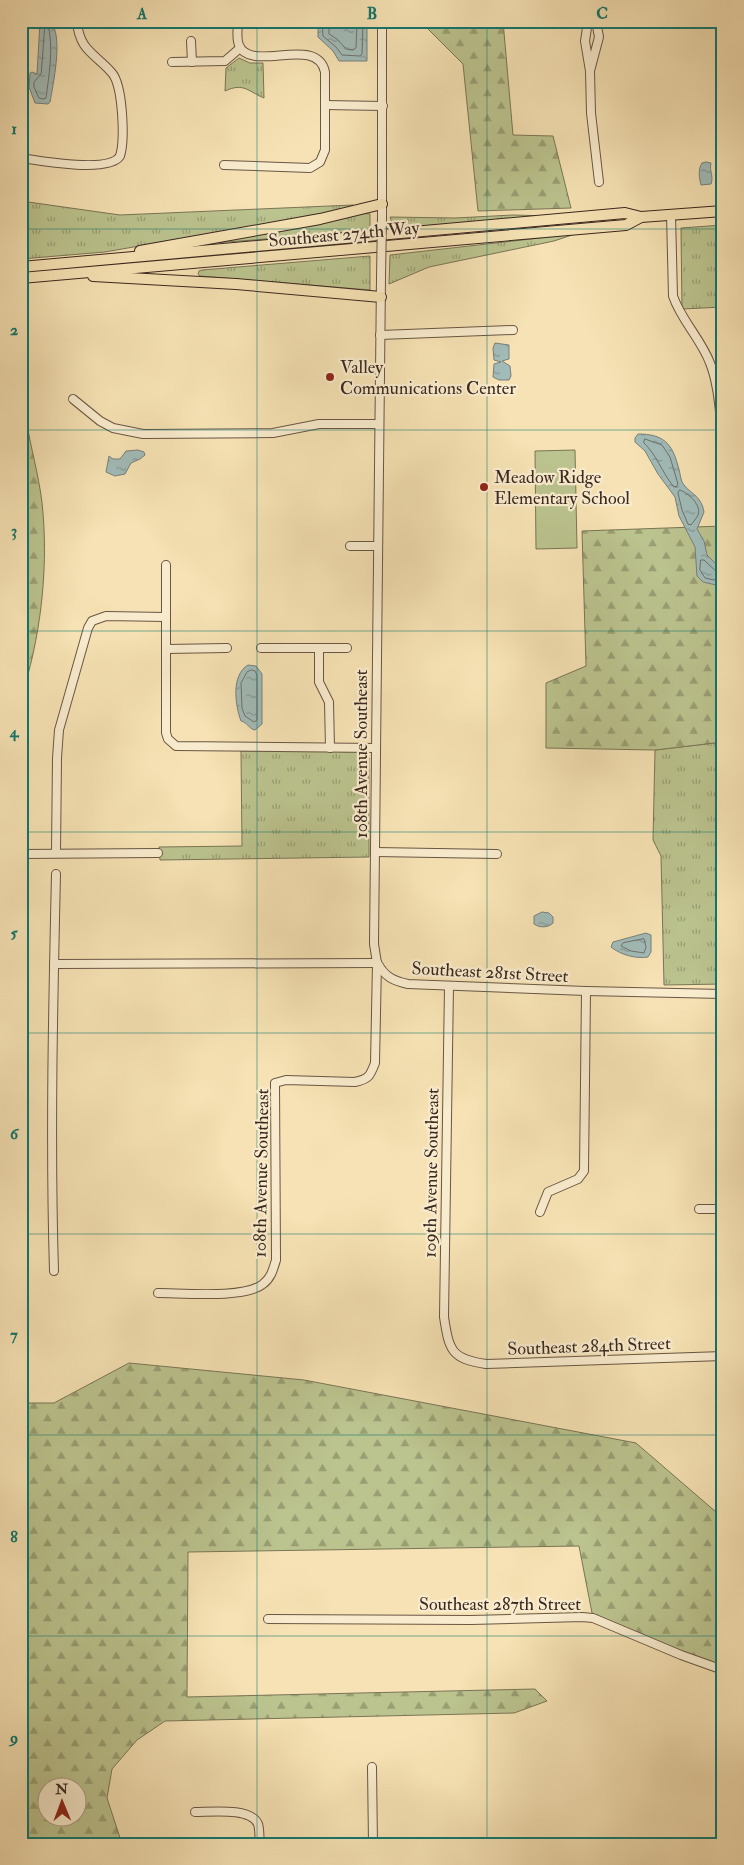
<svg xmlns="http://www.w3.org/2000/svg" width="744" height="1865" viewBox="0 0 744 1865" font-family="'IM FELL Double Pica',serif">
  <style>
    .grass { fill: url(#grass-tufts); stroke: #7a7556 }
    .forest { fill: url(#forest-firs); stroke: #7a7556; fill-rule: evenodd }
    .garden { fill: #bbc38e; stroke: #7a7556 }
    .water { fill: url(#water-ripples); stroke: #78807b }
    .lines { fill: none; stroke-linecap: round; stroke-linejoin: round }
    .shore { stroke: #6e716c; stroke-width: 1 }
    .minor-casing { stroke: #695644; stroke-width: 10 }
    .major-casing { stroke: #3a271f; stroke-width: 12 }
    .minor { stroke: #f9ecce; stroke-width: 8 }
    .major { stroke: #f6e2b4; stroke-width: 10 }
    .minor-bridge-casing { stroke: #695644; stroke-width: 10; stroke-linecap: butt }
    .minor-bridge { stroke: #f9ecce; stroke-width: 8 }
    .grid { fill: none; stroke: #0f766e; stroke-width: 1; stroke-opacity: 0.55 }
    .poi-dot { fill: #8f2418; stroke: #f9ecce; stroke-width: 2 }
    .labels { text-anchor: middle; stroke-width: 4.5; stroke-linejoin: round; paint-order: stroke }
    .street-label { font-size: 18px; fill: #3a271f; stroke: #f9ecce }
    .poi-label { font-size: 18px; fill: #3a271f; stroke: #f9ecce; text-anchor: start }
    .neatline { fill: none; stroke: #0f766e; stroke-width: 2 }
    .grid-label { font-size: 16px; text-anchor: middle; font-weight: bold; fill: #0f766e }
  </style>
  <defs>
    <pattern id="grass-tufts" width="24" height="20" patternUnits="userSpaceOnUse" patternTransform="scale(1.25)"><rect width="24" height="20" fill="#bbc38e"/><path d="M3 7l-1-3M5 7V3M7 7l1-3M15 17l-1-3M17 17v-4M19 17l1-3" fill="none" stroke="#999e73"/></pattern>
    <pattern id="forest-firs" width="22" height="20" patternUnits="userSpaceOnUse" patternTransform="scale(1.25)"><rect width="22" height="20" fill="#bbc38e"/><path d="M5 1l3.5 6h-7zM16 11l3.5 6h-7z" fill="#999e73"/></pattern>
    <pattern id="water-ripples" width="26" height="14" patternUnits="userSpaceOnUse" patternTransform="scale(1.25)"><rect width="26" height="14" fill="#a1bbb8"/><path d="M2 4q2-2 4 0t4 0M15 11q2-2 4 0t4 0" fill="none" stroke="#849895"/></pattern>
  </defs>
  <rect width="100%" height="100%" fill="#f6e2b4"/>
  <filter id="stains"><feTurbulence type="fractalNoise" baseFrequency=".004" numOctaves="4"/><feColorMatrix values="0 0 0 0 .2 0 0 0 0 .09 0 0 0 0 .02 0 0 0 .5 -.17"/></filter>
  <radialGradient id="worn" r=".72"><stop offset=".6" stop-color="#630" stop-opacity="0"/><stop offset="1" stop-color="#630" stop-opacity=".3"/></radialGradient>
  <g class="grass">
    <path d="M239 58 250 63H263L264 98C249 92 244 82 225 91L226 68Z"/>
    <path d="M21 201 120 215 353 205 344 210 105 252 21 259Z"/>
    <path d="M361 213 370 214V231L201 244Z"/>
    <path d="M513 215 551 216 394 228 390 217 455 218Z"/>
    <path d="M723 225V307L682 309 681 228Z"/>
    <path d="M575 234 554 241 429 267 389 284 390 255Z"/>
    <path d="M370 256V290L200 276 198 274 199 271 202 270Z"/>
    <path d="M723 742V984L664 985 661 856 653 840 655 750Z"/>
    <path d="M361 750 366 753 369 758V857L160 860 159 847 242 846 241 751Z"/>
  </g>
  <g class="forest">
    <path d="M420 21H503L513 135 553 136 571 208 478 211 463 64Z"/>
    <path d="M21 425 28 430C33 457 41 485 43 513 48 574 40 640 21 698Z"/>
    <path d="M723 526V742L655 750 546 748V683L586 666 582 531Z"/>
    <path d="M129 1363 304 1380 636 1443 723 1518V1669L593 1618 579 1546 188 1552 187 1697 535 1689 547 1701 514 1713 165 1721 137 1740 112 1769 107 1798 122 1844H21V1403H54ZM48 1788H78V1818H48Z"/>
  </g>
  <path class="garden" d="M575 450 577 548 536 549 535 451Z"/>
  <g class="water">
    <path d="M50 21C64 35 53 84 50 102L48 104 35 103 29 87 30 73 32 72 37 74 40 22Z"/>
    <path d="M318 21H367V61H339L333 51 318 37Z"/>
    <path d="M706 162 711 163C709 171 714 176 711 184L701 185C699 178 698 169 702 163Z"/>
    <path d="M495 343 509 345V359L502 361 510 366 511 376 509 380H499L493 377 494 364 501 362 494 360 493 348Z"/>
    <path d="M638 434C663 434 672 443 678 466 680 471 680 477 682 482 689 494 701 494 704 512L697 529 704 541 707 555 722 570 723 579 716 585 703 582 697 576 695 547 679 516 675 497 658 474 645 451 635 442V438Z"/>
    <path d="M138 450 144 452 145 455 140 459 131 463 125 474 115 476 106 472 109 456 113 459H120L126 451Z"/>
    <path d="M248 665 256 666 262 674V724L255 730C249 729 247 722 241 721 235 705 231 675 248 665Z"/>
    <path d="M542 912 549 913 553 917V923C548 928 540 928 534 924V916Z"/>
    <path d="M646 933 651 935V952L648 957C636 959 621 955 611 947L613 942Z"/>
  </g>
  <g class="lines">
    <g class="shore">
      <path d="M322 21 323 36 336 47 342 55 360 56 362 54 363 21"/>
      <path d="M329 21V34L337 39 346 49 353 50 356 48 357 21"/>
      <path d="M45 28 49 29C53 52 49 75 46 98L43 99 39 98 34 87V82L41 74Z"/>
      <path d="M645 439 662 445 670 457 678 484 676 487 673 486C662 472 656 454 644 443Z"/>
      <path d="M680 490C688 493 702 505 698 515 697 518 693 522 691 525L688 524 682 510 678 493Z"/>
      <path d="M701 560H704L719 574V577L714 580 705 578 700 570Z"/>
      <path d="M252 670 255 671 257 675V720L254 722 245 716 242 708 241 683 247 672Z"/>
      <path d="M644 939 646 947 644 953 631 951 621 946 623 943Z"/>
    </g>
    <defs>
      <g id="minor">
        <path d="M588 21 585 41 590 71 599 37 596 21"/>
        <path d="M191 41 192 62"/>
        <path d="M172 62 225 61 240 48"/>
        <path d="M590 71 591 113 599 182"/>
        <path d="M325 105 383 106"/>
        <path d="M21 158C40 161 110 173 120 156 125 140 123 86 112 73 96 54 79 51 77 21"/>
        <path d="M224 165 310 168 320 162 325 150V72C317 34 250 74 239 45 236 38 238 28 238 21"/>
        <path d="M671 215 673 296C681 320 701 339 710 363 719 385 720 416 723 440"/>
        <path d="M382 217V21"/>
        <path d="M380 335 513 330"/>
        <path d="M73 399 100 421 113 428 143 434 273 433 319 424H379"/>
        <path d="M350 546H378"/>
        <path d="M166 565V733L168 739 176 746 376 748"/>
        <path d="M261 648H347"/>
        <path d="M319 648V682L329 702 330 748"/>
        <path d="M166 649 227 648"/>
        <path d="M375 852 497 854"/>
        <path d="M56 853 57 758 59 730 88 628 92 621 106 616 165 617"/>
        <path d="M21 854 158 853"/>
        <path d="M54 964 377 963"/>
        <path d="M378 964C385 977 394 981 408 984L586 991 723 994"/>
        <path d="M449 986 444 1317C449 1350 451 1359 486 1364L723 1356"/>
        <path d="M699 1209H723"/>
        <path d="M540 1212 548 1192 578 1179 584 1171 586 991"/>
        <path d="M54 1271C50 1139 53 1007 56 874"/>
        <path d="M158 1293C182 1293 245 1299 263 1284 271 1278 273 1270 276 1260L275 1083 286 1080 355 1082C369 1079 370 1076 375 1063L377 963 374 944 381 278"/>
        <path d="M268 1619 471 1620 582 1617 593 1618 681 1655 723 1670"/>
        <path d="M372 1767 373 1844"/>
        <path d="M195 1812C210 1812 251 1807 258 1824 260 1830 259 1838 260 1844"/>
      </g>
      <g id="major">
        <path d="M140 251 320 219 382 204"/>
        <path d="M21 267 625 213 641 217 723 211"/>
        <path d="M93 276 236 284 381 297"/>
        <path d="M21 278 626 225 641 217"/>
      </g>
    </defs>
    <use href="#minor" class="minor-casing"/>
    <use href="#major" class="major-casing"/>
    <use href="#minor" class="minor"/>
    <use href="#major" class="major"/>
    <defs>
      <path id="minor-bridge" d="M381 278 382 217"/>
    </defs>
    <use href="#minor-bridge" class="minor-bridge-casing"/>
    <use href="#minor-bridge" class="minor-bridge"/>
  </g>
  <path class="grid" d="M257 21V1844M487 21V1844M21 229H723M21 430H723M21 631H723M21 832H723M21 1033H723M21 1234H723M21 1435H723M21 1636H723"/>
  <g class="poi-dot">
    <circle cx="330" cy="377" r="5"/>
    <circle cx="484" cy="487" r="5"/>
  </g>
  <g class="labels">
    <g class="street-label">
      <text transform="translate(344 234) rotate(-5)" y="6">Southeast 274th Way</text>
      <text transform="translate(361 754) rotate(-90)" y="6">108th Avenue Southeast</text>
      <text transform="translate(490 972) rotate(3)" y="6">Southeast 281st Street</text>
      <text transform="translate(261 1173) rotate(-89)" y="6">108th Avenue Southeast</text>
      <text transform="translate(431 1173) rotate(-89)" y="6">109th Avenue Southeast</text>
      <text transform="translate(589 1346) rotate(-2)" y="6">Southeast 284th Street</text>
      <text x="500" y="1610">Southeast 287th Street</text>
    </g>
    <g class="poi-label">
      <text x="340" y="373">Valley<tspan x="340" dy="21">Communications Center</tspan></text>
      <text x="494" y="483">Meadow Ridge<tspan x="494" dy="21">Elementary School</tspan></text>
    </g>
  </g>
  <rect width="744" height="1865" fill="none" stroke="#f6e2b4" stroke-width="55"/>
  <g transform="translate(62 1802) rotate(359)"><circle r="24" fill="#f9ecce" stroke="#ad9d88"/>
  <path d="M0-4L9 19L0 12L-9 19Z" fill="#8f2418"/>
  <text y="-8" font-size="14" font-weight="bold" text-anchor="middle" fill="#3a271f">N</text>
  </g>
  <rect x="28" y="28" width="688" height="1810" class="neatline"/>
  <g class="grid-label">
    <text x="142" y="19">A</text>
    <text x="372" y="19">B</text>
    <text x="602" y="19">C</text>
    <text x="14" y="134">1</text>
    <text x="14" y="335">2</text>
    <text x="14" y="536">3</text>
    <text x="14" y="737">4</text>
    <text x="14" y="938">5</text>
    <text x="14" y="1139">6</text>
    <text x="14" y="1340">7</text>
    <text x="14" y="1542">8</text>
    <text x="14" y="1743">9</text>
  </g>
  <rect width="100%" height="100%" filter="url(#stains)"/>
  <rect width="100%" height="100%" fill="url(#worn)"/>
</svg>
